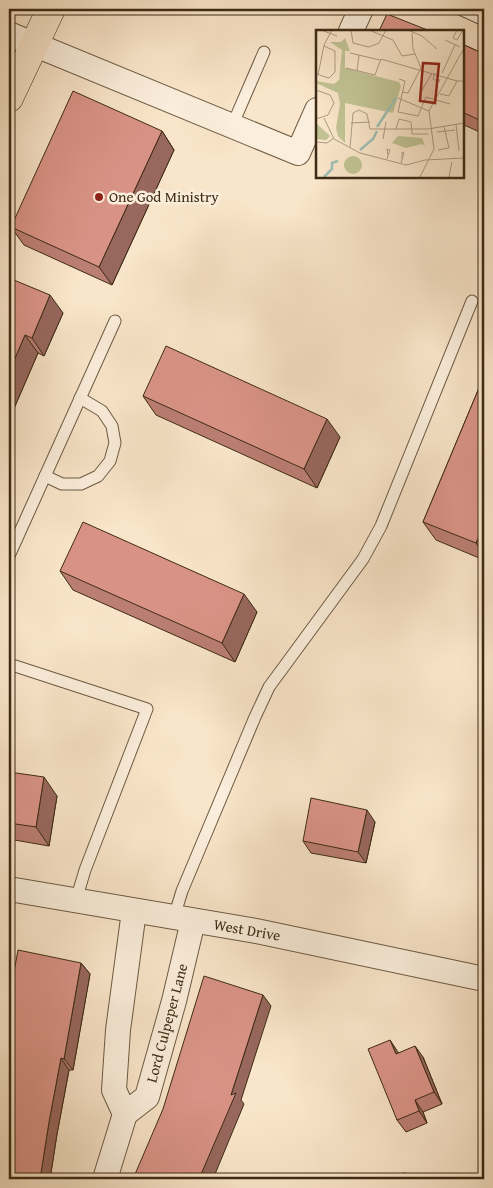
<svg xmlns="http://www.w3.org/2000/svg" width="493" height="1188" viewBox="0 0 493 1188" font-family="'Gentium Book Plus',serif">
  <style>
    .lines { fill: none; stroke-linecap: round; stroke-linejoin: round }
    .service-casing { stroke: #6c5a42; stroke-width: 13 }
    .minor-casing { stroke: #6c5a42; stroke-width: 26 }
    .primary-casing { stroke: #3d2b15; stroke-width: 29 }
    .service { stroke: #fbeedc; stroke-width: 11 }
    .minor { stroke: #fbeedc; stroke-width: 24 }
    .primary { stroke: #f9e5c9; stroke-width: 28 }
    .wall { fill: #bb7e73; stroke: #3d2b15 }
    .shaded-wall { fill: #98675e; stroke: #3d2b15 }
    .building { fill: #d99386; stroke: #3d2b15 }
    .poi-dot { fill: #8f2418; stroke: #fbeedc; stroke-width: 2 }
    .labels { text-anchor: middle; stroke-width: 5; stroke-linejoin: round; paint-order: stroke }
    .poi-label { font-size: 15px; fill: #3d2b15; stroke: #fbeedc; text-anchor: start }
    .street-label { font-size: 15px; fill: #3d2b15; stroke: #fbeedc }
    .inset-river { fill: none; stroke: #9ebfb5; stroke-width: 2.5 }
    .inset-road { fill: none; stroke: #ae9b81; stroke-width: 1 }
    .view { fill: #8f2418; fill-opacity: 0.15; stroke: #8f2418; stroke-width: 2.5 }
    .inset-edge { fill: none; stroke: #3d2b15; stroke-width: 2.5 }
  </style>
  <rect width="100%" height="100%" fill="#f9e5c9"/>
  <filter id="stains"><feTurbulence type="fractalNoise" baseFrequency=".004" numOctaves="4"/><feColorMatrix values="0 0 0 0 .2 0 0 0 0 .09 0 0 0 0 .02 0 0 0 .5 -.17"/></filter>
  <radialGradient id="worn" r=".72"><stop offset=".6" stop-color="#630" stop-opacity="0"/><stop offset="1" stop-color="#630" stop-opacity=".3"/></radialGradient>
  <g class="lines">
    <defs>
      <g id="service">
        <path d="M460 9 484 20"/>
        <path d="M232 126 264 52"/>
        <path d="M45 476 62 484H81L98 476 110 461 115 443 112 426 102 411 80 398"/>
        <path d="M9 556 115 321"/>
        <path d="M9 664 147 709 85 870 76 900"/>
        <path d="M174 917 182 891 255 717 269 687 363 559 381 526 472 301"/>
      </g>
      <g id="minor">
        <path d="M351 31 361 9"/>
        <path d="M9 34 298 153 317 110"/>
        <path d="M9 889 256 931 484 979"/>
        <path d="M134 911 118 1030 114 1090 125 1114 147 1097 174 1001 193 921"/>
        <path d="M105 1179 125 1114"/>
      </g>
      <path id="primary" d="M9 98 51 9"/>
    </defs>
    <use href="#service" class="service-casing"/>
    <use href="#minor" class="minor-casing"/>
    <use href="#primary" class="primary-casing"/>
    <use href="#service" class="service"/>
    <use href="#minor" class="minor"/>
    <use href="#primary" class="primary"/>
  </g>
  <g class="wall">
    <path d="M462 44 484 54V134L462 124Z"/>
    <path d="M162 131 174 150 112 285 24 245 11 227Z"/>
    <path d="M9 278 63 313 44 356 38 353 9 420Z"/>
    <path d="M484 376V560L436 540 423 522Z"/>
    <path d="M143 396 340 437 317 488 156 415Z"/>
    <path d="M60 571 257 612 235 662 73 590Z"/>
    <path d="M9 772 57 796 49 846 9 839Z"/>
    <path d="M375 822 366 863 311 853 303 841Z"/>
    <path d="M81 963 90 974 73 1070H69L57 1134 50 1179H9Z"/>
    <path d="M398 1052 399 1053 423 1057 442 1104 423 1112 427 1123 406 1132 397 1120Z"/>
  </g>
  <g class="shaded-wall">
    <path d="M162 131 174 150 112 285 99 267Z"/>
    <path d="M50 295 63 313 44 356 32 338Z"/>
    <path d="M25 335 38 353 9 420V372Z"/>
    <path d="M327 419 340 437 317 488 304 469Z"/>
    <path d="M484 524V555L476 543Z"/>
    <path d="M244 594 257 612 235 662 222 643Z"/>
    <path d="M44 777 57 796 49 846 36 827Z"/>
    <path d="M367 810 375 822 366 863 358 852Z"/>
    <path d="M81 963 90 974 73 1070 64 1059Z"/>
    <path d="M263 995 271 1006 241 1100 244 1104 213 1179H199L231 1095Z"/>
    <path d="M390 1040 398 1052 404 1066 396 1054Z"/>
    <path d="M415 1046 423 1057 442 1104 434 1092Z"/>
    <path d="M61 1058 69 1070 57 1134 50 1179H40L49 1122Z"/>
    <path d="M415 1100 423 1112 427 1123 419 1111Z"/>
  </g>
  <g class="building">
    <path d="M387 14 430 31H379Z"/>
    <path d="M462 44 484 54V122L462 112Z"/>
    <path d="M73 91 162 131 99 267 11 227Z"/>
    <path d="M9 278 50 295 32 338 25 335 9 372Z"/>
    <path d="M166 346 327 419 304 469 143 396Z"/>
    <path d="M484 376V524L476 543 423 522Z"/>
    <path d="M83 522 244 594 222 643 60 571Z"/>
    <path d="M9 772 44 777 36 827 9 823Z"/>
    <path d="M311 798 367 810 358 852 303 841Z"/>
    <path d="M18 950 81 963 64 1059 61 1058 49 1122 40 1179H9V999Z"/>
    <path d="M204 976 263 995 231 1095 236 1093 199 1179H133L163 1109Z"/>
    <path d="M390 1040 396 1054 415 1046 434 1092 415 1100 419 1111 397 1120 368 1049Z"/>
    <path d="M403 1173 428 1176V1179H402Z"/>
  </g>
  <circle class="poi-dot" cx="99" cy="197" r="5"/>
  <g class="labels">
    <g class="poi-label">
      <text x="109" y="202">One God Ministry</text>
    </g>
    <g class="street-label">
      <text transform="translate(247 930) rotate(10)" y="5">West Drive</text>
      <text transform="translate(167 1023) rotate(-75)" y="5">Lord Culpeper Lane</text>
    </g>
  </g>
  <g transform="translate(316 30)">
    <rect width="148" height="148" fill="#f9e5c9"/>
    <path d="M29 8 34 21H29V38L83 52 85 56 77 83 29 73V113L22 106 20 98 24 74 22 63 0 53V51L18 54 23 50 26 20 14 12H25ZM0 93 14 106 10 110 0 109ZM82 106 106 108 109 116 106 114 90 118 76 113ZM28 135a9 9 0 1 1 18 0a9 9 0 1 1-18 0Z" fill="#c1c394"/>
    <path class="inset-river" d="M61 97 80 68M44 120 57 109 61 101M8 147 16 139V133L22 131"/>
    <path class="inset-road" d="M5 0 21 6M35 0 37 13 53 17 63 13 70 0M53 0 77 10 86 26 99 24M92 0 106 6 121 19M141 0 137 8 141 10 147 0M129 10 144 17M34 23 64 30M30 38 59 45 65 29 141 51M41 41 43 25M119 43 117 49 123 52 124 49M126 43 139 15M0 44 13 48 19 42V21L8 16M2 45 8 15 16 0M83 49 89 51 82 82 102 86 110 67 134 74M0 60 14 65 18 73 12 85 0 89M86 62 92 63 105 38 97 19 96 3M105 62 116 43M124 64 133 66 141 51H148M82 68 113 81M8 88 18 109 44 123 90 135 109 130 148 128M35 93 54 92M140 94 143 121M54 99H112L148 93M80 99 83 89 95 92 96 104H112M121 102 139 100M67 109 70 92M0 112 11 113 18 108M34 118 37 83 43 80 51 84 54 99M122 120 133 118 128 96M71 129 74 120 71 119 72 125M85 133 88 123 86 122V129M104 147 118 119 113 81 148 18M133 147 136 132"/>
    <path class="view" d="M107 33 123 34 119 73 104 71Z"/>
    <rect width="148" height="148" class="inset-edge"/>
  </g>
  <rect width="493" height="1188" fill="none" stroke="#f9e5c9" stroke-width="30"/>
  <rect x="10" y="10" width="473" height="1168" fill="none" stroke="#3d2b15" stroke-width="2.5"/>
  <rect x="15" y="15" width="463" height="1158" fill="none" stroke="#3d2b15"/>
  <rect width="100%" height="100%" filter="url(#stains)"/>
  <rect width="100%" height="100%" fill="url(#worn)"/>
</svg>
